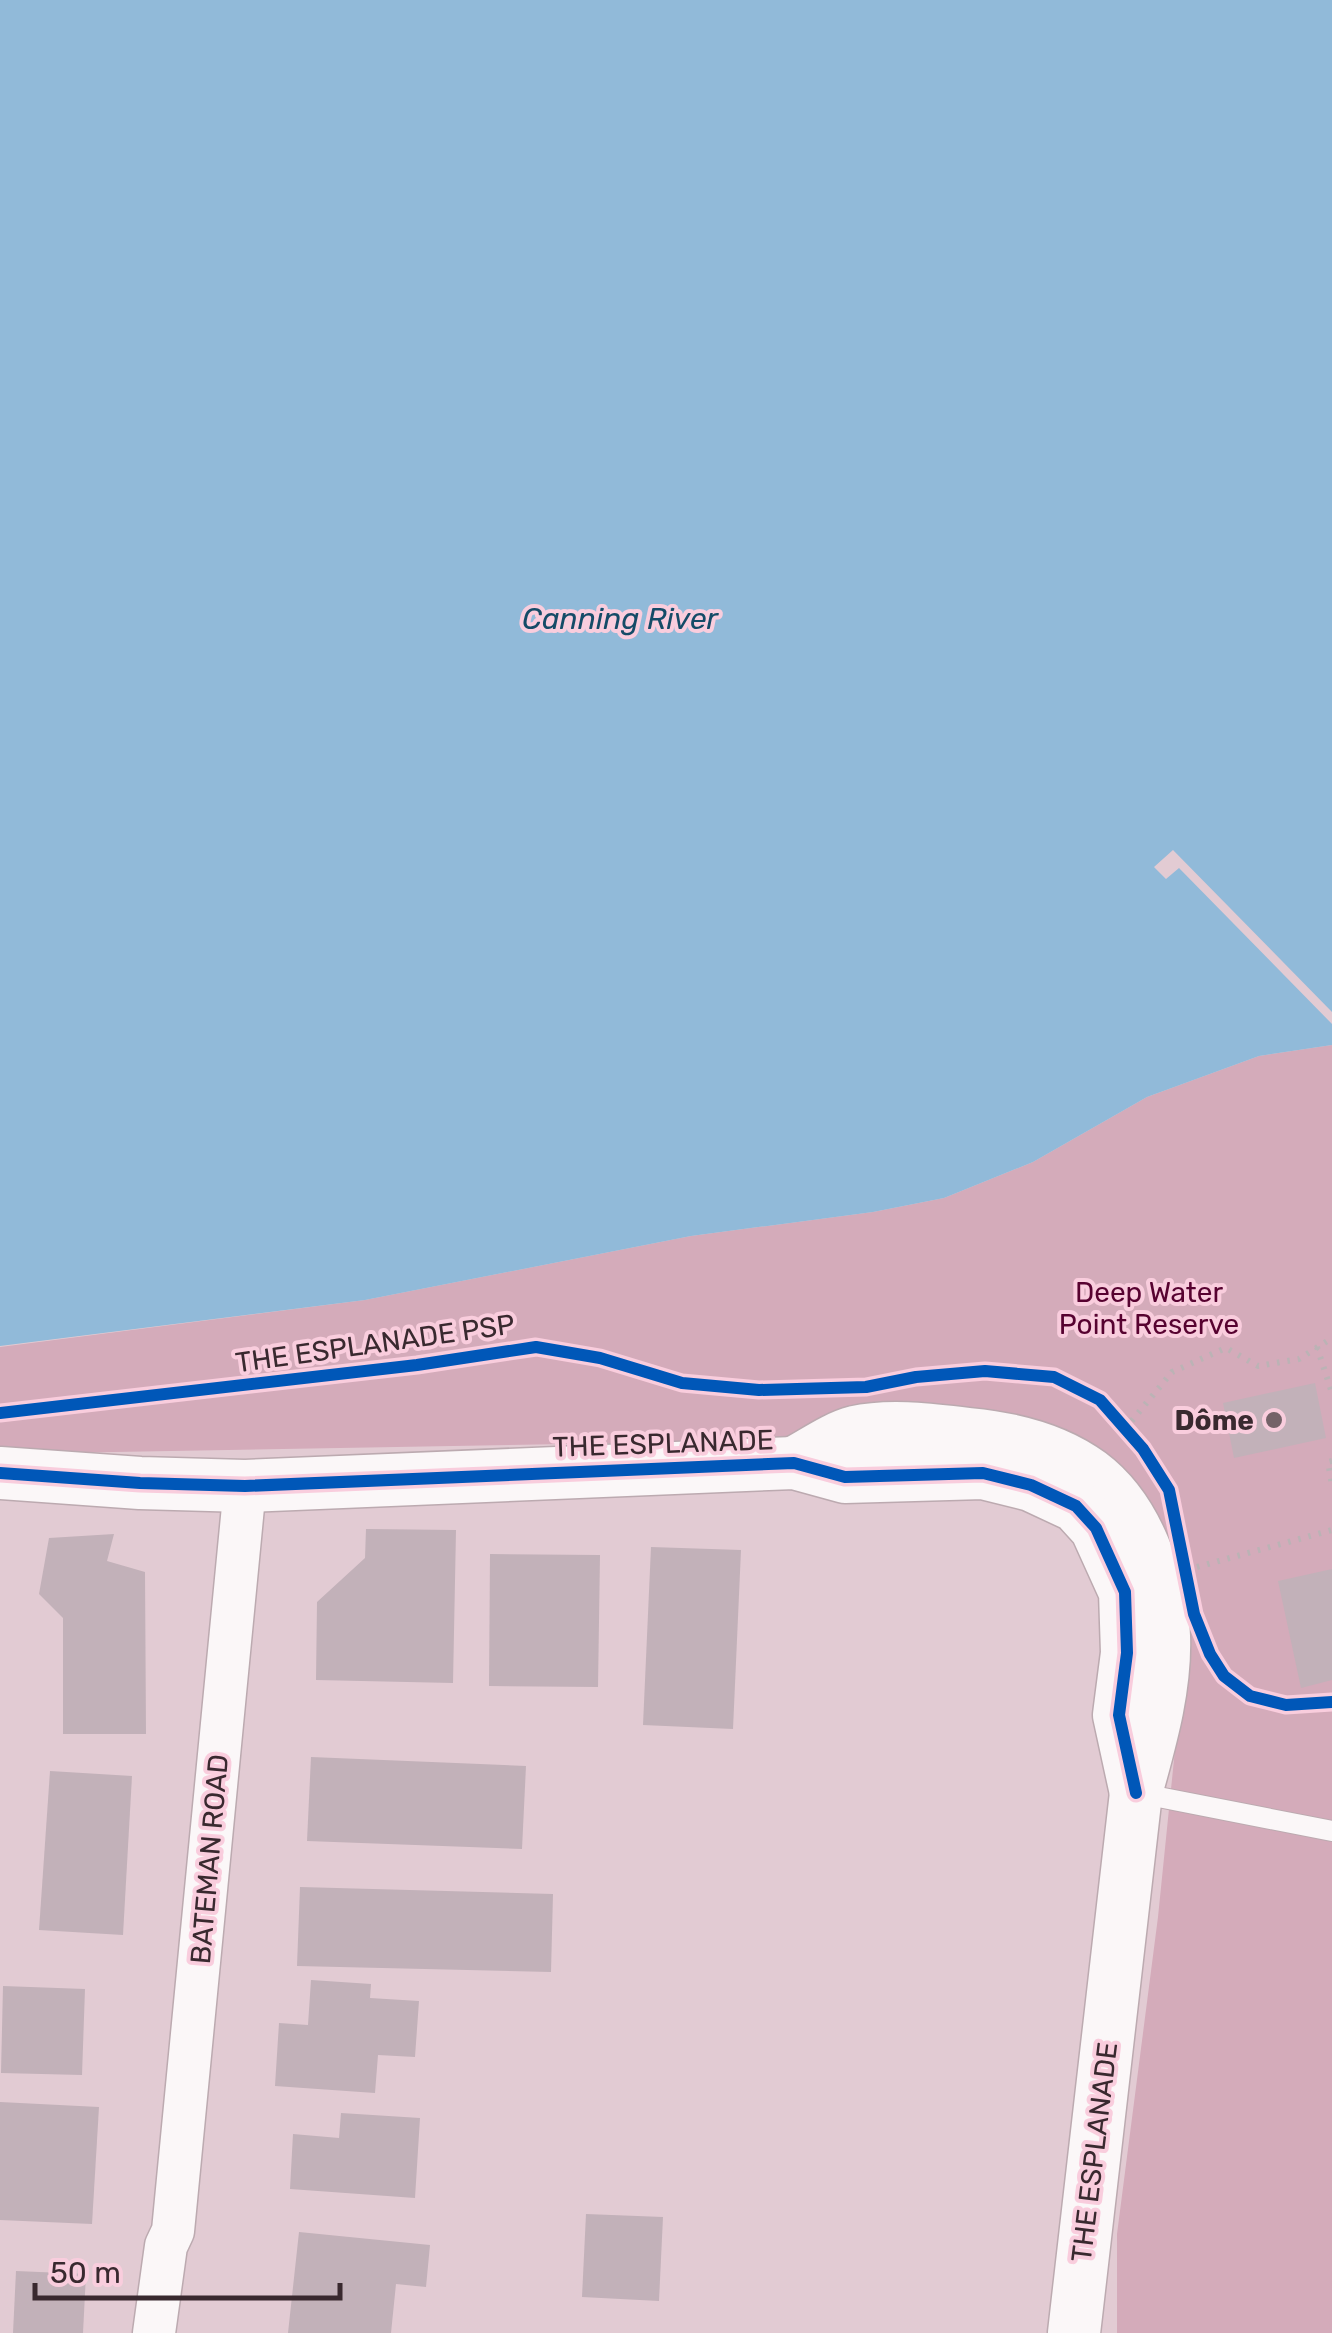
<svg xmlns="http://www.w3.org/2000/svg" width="1332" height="2333" viewBox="0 0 1332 2333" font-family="Rubik,sans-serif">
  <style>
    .green { fill: #d4abba }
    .water { fill: #91bad9 }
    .pier { fill: #e2cbd3 }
    .building { fill: #c2b1b9 }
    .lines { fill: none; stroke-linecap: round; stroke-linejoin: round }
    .service-casing { stroke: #bcaab0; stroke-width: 22 }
    .minor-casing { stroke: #bcaab0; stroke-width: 45 }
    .tertiary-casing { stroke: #bcaab0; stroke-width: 55 }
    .path { stroke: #bbb3b5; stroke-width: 6; stroke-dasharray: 2.5 8; stroke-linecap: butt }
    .service { stroke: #fbf7f8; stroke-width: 20 }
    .minor { stroke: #fbf7f8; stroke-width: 42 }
    .tertiary { stroke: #fbf7f8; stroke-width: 52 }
    .cycleway-casing { stroke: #f9cddd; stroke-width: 19 }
    .cycleway { stroke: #0057b8; stroke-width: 12 }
    .poi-dot { fill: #746268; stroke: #f9cddd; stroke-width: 4 }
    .labels { text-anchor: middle; stroke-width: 8; stroke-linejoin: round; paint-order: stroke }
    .park-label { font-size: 28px; fill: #570230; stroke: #f9cddd }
    .street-label { font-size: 28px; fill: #39292f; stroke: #f9cddd }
    .poi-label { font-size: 28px; font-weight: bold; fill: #39292f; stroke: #f9cddd; text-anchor: end }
    .water-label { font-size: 30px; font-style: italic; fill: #144b67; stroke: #f9cddd }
  </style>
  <rect width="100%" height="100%" fill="#e2cbd3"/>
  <path class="green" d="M1332 1045V2333H1117V2234L1158 1917 1182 1681 1090 1485 956 1437 0 1454V1347L365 1300 691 1236 873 1212 944 1198 1033 1162 1147 1097 1259 1056Z"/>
  <path class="water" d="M0 0H1332V1045L1259 1056 1147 1097 1033 1162 944 1198 873 1212 691 1236 365 1300 0 1346Z"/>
  <path class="pier" d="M1173 850 1332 1012V1024L1179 868 1166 879 1154 867Z"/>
  <g class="building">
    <path d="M1315 1383 1326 1438 1234 1458 1223 1403Z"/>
    <path d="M366 1529 456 1530 453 1683 316 1680 317 1602 365 1558Z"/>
    <path d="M114 1534 107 1561 145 1572 146 1734H63V1618L39 1594 49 1538Z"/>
    <path d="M651 1547 741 1550 733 1729 643 1725Z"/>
    <path d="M490 1554 600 1555 598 1687 489 1686Z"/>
    <path d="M1332 1569V1680L1301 1688 1278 1581Z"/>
    <path d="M311 1757 526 1766 522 1849 307 1841Z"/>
    <path d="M50 1771 132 1776 123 1935 39 1930Z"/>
    <path d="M300 1887 553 1894 551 1972 297 1966Z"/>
    <path d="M311 1980 371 1984 370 1998 419 2001 415 2057 378 2055 375 2093 275 2086 279 2023 308 2025Z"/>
    <path d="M3 1986 85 1989 82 2075 1 2073Z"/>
    <path d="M0 2102 99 2107 92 2224 0 2220Z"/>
    <path d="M341 2113 420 2118 415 2198 290 2189 293 2134 339 2138Z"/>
    <path d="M586 2214 663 2217 659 2301 582 2297Z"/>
    <path d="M299 2232 430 2245 426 2287 396 2284 391 2333H288Z"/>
    <path d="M16 2271 86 2274 83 2333H13Z"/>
  </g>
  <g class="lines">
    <defs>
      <path id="service" d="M1138 1793 1332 1831"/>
      <path id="minor" d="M154 2333 166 2246 173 2231 245 1486"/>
      <g id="tertiary">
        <path d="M794 1463C813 1453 835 1437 855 1432 891 1424 933 1430 969 1434 1011 1438 1056 1449 1090 1474 1137 1509 1162 1580 1164 1636 1166 1689 1150 1742 1136 1793L1074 2333"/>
        <path d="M0 1473 140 1483 245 1486 794 1463 845 1477 983 1473 1031 1485 1076 1506 1096 1528 1125 1592 1127 1653 1119 1715 1136 1793"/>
      </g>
    </defs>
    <use href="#service" class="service-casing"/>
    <use href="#minor" class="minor-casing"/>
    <use href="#tertiary" class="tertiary-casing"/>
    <g class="path">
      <path d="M1317 1347 1332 1393"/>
      <path d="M1125 1429 1172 1372 1226 1348 1258 1366 1299 1359 1332 1338"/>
      <path d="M1332 1461 1328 1462 1332 1485"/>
      <path d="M1197 1567 1332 1530"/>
    </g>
    <use href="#service" class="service"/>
    <use href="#minor" class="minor"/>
    <use href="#tertiary" class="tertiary"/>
    <defs>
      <g id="cycleway">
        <path d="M0 1413 417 1365 536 1347 600 1358 682 1383 759 1390 866 1387 916 1377 985 1371 1054 1377 1100 1400 1143 1449 1169 1490 1194 1614 1210 1654 1224 1676 1250 1696 1286 1705 1332 1702"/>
        <path d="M0 1473 140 1483 245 1486 794 1463 845 1477 983 1473 1031 1485 1076 1506 1096 1528 1125 1592 1127 1653 1119 1715 1136 1793"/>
      </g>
    </defs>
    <use href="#cycleway" class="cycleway-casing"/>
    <use href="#cycleway" class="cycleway"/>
  </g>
  <circle class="poi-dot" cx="1274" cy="1420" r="10"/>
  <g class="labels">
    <g class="park-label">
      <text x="1149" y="1302">Deep Water<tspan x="1149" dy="32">Point Reserve</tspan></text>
    </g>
    <g class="street-label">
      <text transform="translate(375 1343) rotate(-8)" y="10">THE ESPLANADE PSP</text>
      <text transform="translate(663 1443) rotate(-2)" y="10">THE ESPLANADE</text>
      <text transform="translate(209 1859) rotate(-85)" y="10">BATEMAN ROAD</text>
      <text transform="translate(1094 2152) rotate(-83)" y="10">THE ESPLANADE</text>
    </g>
    <g class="poi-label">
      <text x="1254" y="1430">Dôme</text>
    </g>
    <g class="water-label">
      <text x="620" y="629">Canning River</text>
    </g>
  </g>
  <path d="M35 2283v15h305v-15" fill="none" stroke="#39292f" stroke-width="5"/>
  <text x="50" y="2283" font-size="30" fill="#39292f" stroke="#f9cddd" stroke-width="8" paint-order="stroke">50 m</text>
</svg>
